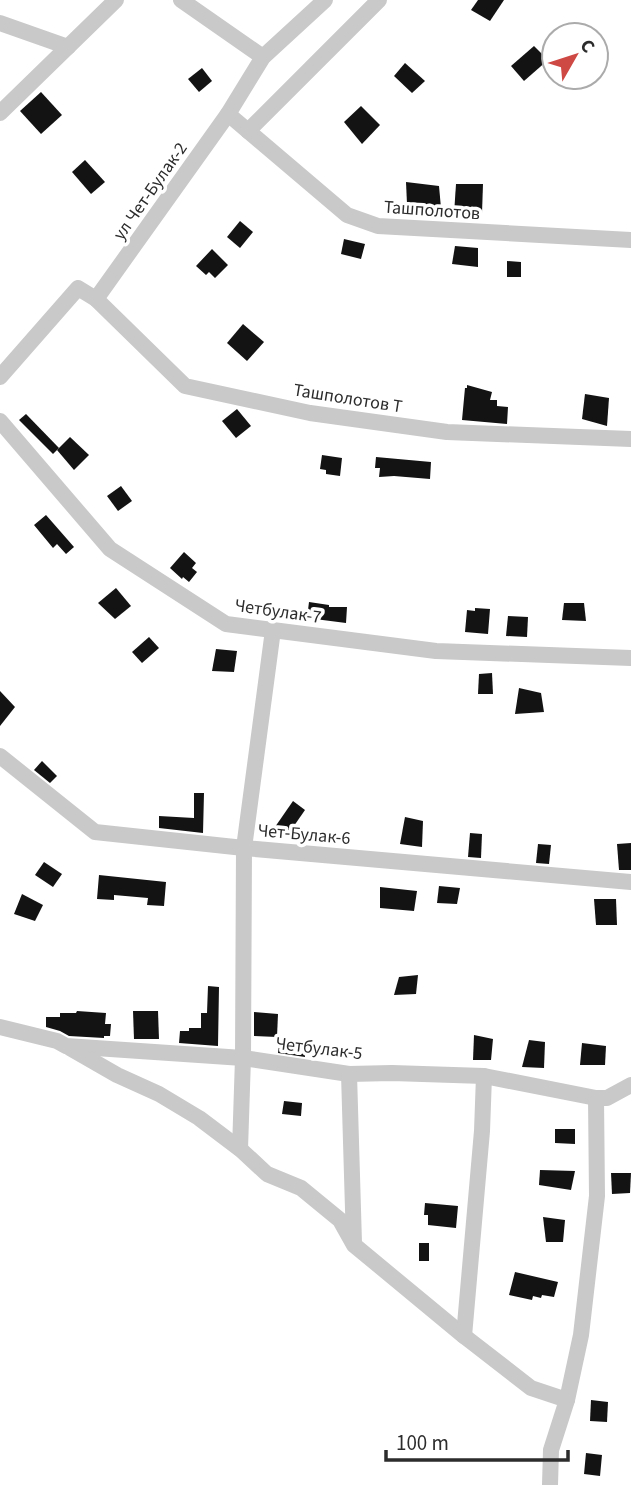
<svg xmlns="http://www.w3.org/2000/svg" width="631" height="1485" viewBox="0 0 631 1485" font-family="'Source Sans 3',sans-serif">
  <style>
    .building { fill: #131313 }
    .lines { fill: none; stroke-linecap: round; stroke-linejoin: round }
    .minor { stroke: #c9c9c9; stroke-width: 16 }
    .labels { text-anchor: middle; stroke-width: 7; stroke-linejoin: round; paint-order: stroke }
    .street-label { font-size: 18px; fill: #2c2c2c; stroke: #fff }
  </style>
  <rect width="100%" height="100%" fill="#fff"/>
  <g class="building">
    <path d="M478 0H504L490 21 471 10Z"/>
    <path d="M534 46 548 60 524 81 511 66Z"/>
    <path d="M405 63 425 81 412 93 394 76Z"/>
    <path d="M202 68 212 81 199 92 188 79Z"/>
    <path d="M41 92 62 115 41 134 20 111Z"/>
    <path d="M361 106 380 125 362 144 344 122Z"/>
    <path d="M85 160 105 182 91 194 72 172Z"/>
    <path d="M406 182 439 186 441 208 407 204Z"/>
    <path d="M456 184H483L482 213 454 214Z"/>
    <path d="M240 221 253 232 240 248 227 237Z"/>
    <path d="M344 239 365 244 361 259 341 254Z"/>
    <path d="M455 246 478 248V267L452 264Z"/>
    <path d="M212 249 228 265 215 278 209 272 206 275 196 266Z"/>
    <path d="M507 261 521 262V277H507Z"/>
    <path d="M243 324 264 342 247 361 227 343Z"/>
    <path d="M467 385 492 392 490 400H497V406L508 407 507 424 462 420 465 388H467Z"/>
    <path d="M585 394 609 398 607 426 582 419Z"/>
    <path d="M237 409 251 426 236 438 222 421Z"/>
    <path d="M26 414 59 448 53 454 19 420Z"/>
    <path d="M70 437 89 455 74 470 57 450Z"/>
    <path d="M322 455 342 458 340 476 326 474V470L320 469Z"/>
    <path d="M376 457 431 462 430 479 394 476 379 477 380 468H375Z"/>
    <path d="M121 486 132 501 118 511 107 496Z"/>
    <path d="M46 515 74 547 66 554 57 544 53 548 34 525Z"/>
    <path d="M184 552 196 563 192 568 197 572 189 582 183 577 182 579 170 568Z"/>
    <path d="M116 588 131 606 115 619 98 603Z"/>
    <path d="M309 602 329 605V607H347L346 623 307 618Z"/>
    <path d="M564 603H584L586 621 562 620Z"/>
    <path d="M475 608 490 609 488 634 465 632 467 610 475 611Z"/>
    <path d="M508 616 528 617 527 637 506 636Z"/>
    <path d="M149 637 159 648 142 663 132 652Z"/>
    <path d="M216 649 237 651 234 672 212 671Z"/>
    <path d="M492 673 493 694H478L479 674Z"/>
    <path d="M519 688 541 693 544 712 515 714Z"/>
    <path d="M0 691 15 707 0 726Z"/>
    <path d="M42 761 57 776 50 783 34 770Z"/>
    <path d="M194 793H204L203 833 159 828V816L194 818Z"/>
    <path d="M293 801 305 810 287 836 275 827Z"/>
    <path d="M405 817 423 821 422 847 400 844Z"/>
    <path d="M470 833 482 834 481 858 468 857Z"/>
    <path d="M631 843V870H619L617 844Z"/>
    <path d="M538 844 551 845 549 864 536 863Z"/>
    <path d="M44 862 62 874 53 887 35 875Z"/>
    <path d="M99 875 166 882 164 906 147 905 148 898 114 895V900L97 899Z"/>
    <path d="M439 886 460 888 457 904 437 903Z"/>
    <path d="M380 887 417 891 414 911 380 908Z"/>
    <path d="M22 894 43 905 35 921 14 914Z"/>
    <path d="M594 899H616L617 925H596Z"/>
    <path d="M418 975 416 994 394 995 399 977Z"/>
    <path d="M208 986 219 987 218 1046 179 1043 180 1031H189V1028H201V1013H207Z"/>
    <path d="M77 1011 106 1013 105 1024H111L110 1036H104V1038L69 1036 60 1031 46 1027V1017H60V1013H76Z"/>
    <path d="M133 1011H158L159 1039H134Z"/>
    <path d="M254 1012 278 1014 277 1037 254 1036Z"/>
    <path d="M474 1035 493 1039 491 1060H473Z"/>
    <path d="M529 1040 545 1042 544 1068 522 1067Z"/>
    <path d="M582 1043 606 1046 605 1065H580Z"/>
    <path d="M279 1045 305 1047V1057L278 1053Z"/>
    <path d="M284 1101 302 1103 301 1116 282 1114Z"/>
    <path d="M555 1129H575V1144L555 1143Z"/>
    <path d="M540 1170 575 1171 571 1190 539 1185Z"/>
    <path d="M611 1173H631L630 1193 612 1194Z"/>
    <path d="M425 1203 458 1206 456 1228 428 1225V1215H424Z"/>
    <path d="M543 1217 565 1220 563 1242H546Z"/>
    <rect x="419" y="1243" width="10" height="18"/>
    <path d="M515 1272 558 1282 554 1297 542 1295 541 1298 533 1296 532 1300 509 1295Z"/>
    <path d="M591 1400 608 1402 607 1422 590 1421Z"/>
    <path d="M586 1453 602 1455 600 1476 584 1474Z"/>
  </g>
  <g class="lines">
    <g class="minor">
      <path d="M181 0 263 57"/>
      <path d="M0 23 68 47"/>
      <path d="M0 113 116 0"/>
      <path d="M228 114 347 215 378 226 631 240"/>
      <path d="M248 131 379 0"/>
      <path d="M96 299 185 386 310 413 447 432 631 439"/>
      <path d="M0 377 78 288 96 299 228 114 263 57 325 0"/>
      <path d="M0 421 110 549 226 624 436 651 631 658"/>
      <path d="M0 756 95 832 244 848 631 882"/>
      <path d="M0 1027 57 1041 66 1046 243 1058 349 1074 392 1073 484 1076 596 1098H607L631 1085"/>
      <path d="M70 1048 117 1075 159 1094 199 1118 240 1149 267 1174 301 1188 340 1220 354 1245 464 1336 531 1388 567 1400"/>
      <path d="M349 1074 354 1243"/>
      <path d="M240 1149 243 1058 244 848 273 630"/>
      <path d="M464 1336 482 1131 484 1076"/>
      <path d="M550 1485 551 1450 567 1400 581 1335 597 1196 596 1098"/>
    </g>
  </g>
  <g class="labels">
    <g class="street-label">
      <text transform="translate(150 191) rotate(-55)" y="6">ул Чет-Булак-2</text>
      <text transform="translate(432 210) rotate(4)" y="6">Ташполотов</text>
      <text transform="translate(348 398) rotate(9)" y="6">Ташполотов Т</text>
      <text transform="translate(278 611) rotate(8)" y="6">Четбулак-7</text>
      <text transform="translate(304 834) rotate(5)" y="6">Чет-Булак-6</text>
      <text transform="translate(319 1048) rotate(7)" y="6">Четбулак-5</text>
    </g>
  </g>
  <g transform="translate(575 56) rotate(51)"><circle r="33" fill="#ffffff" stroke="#ababab" stroke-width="2"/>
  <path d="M0-5L12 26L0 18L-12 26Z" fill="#ce4844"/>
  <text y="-10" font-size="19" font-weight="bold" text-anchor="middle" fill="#2c2c2c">С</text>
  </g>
  <path d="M386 1450v10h182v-10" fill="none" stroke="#2c2c2c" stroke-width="3.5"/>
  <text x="396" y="1450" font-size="21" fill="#2c2c2c" stroke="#ffffff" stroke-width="5" paint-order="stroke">100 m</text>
</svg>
